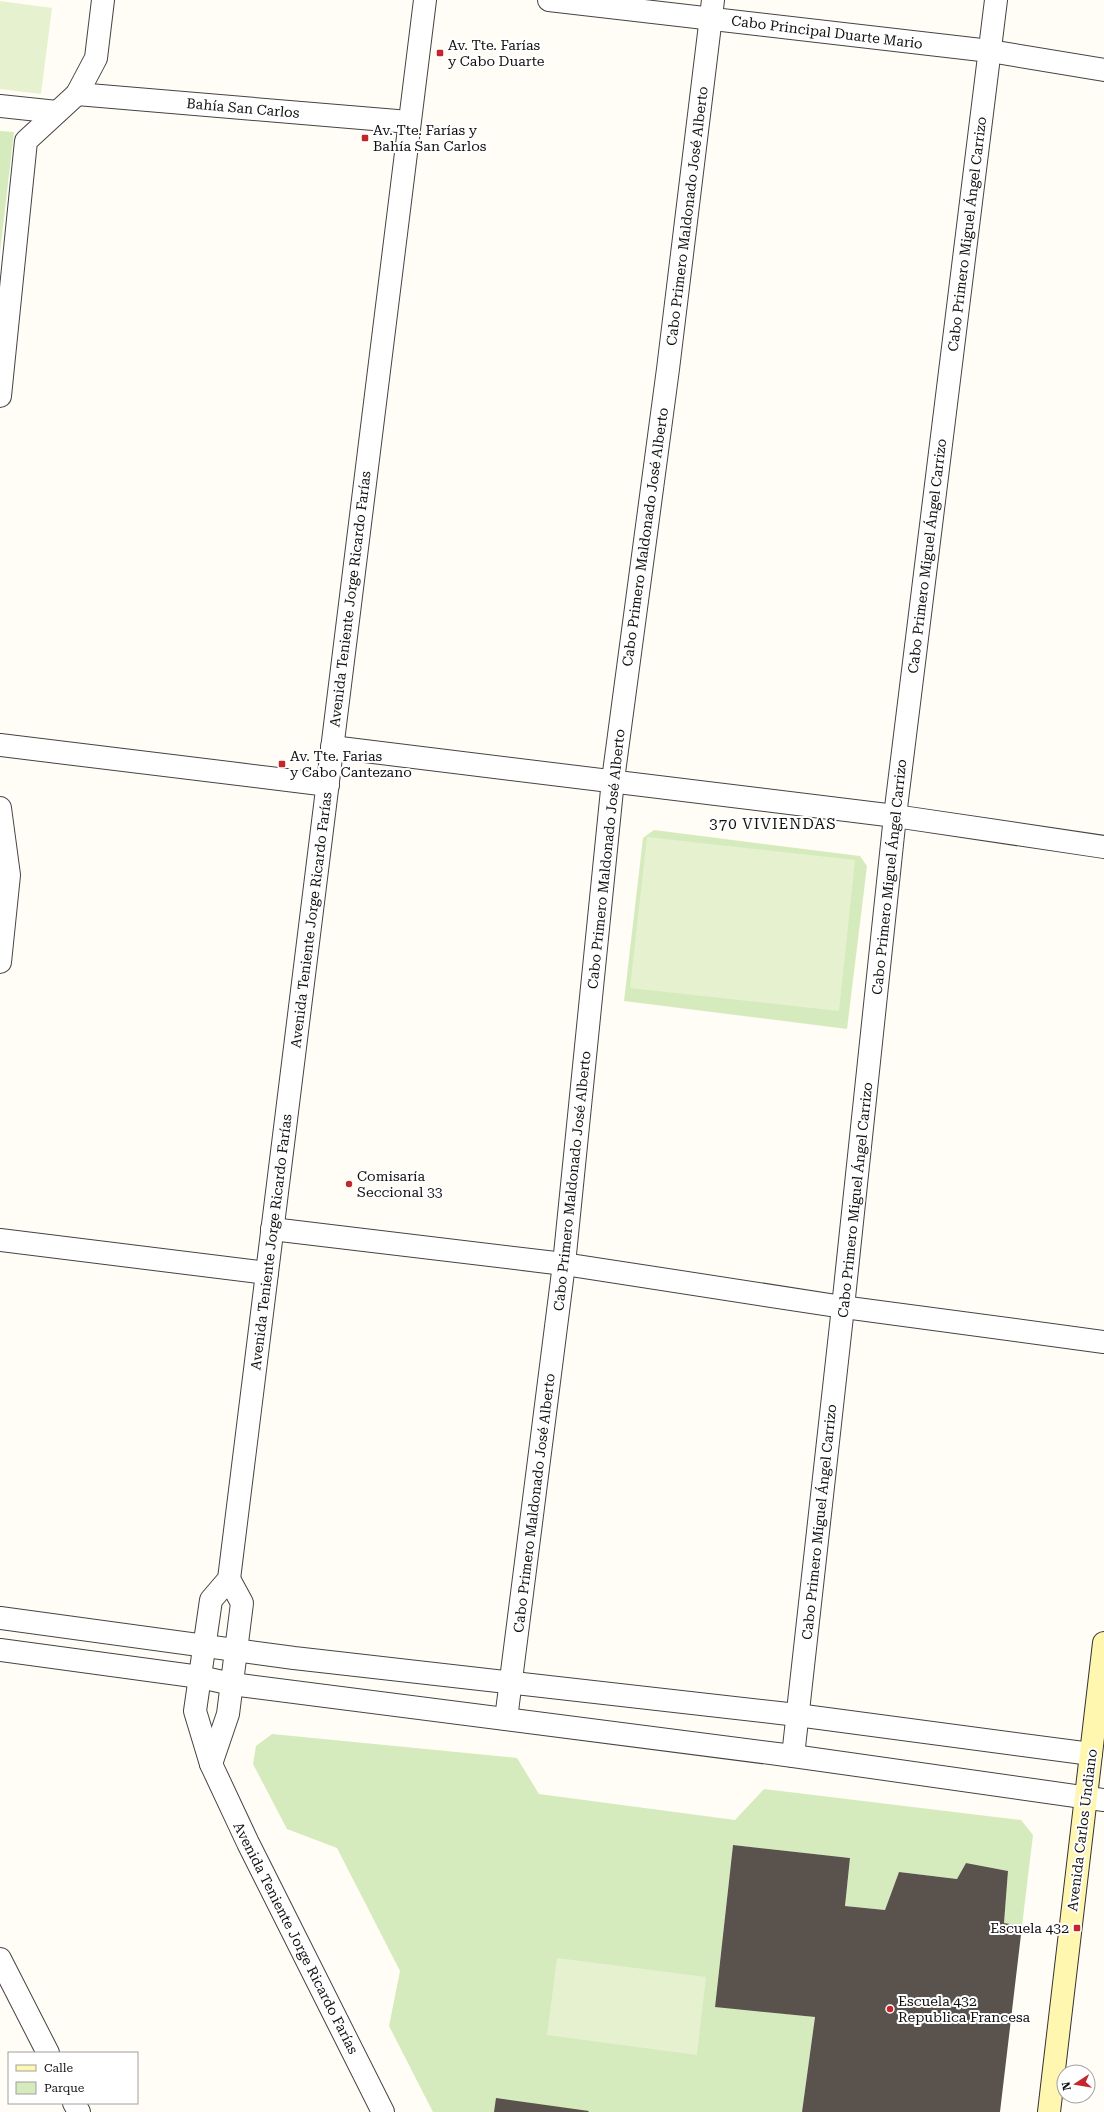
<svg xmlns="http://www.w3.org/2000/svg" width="1104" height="2112" viewBox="0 0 1104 2112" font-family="'Roboto Serif',serif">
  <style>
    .green { fill: #d5ebbd }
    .pitch { fill: #e6f2cf }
    .building { fill: #5a524d }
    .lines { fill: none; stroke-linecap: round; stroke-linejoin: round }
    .street-casing { stroke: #444; stroke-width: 24 }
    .secondary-casing { stroke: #333; stroke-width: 24 }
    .street { stroke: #fff; stroke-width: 22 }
    .secondary { stroke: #fff6b0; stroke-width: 22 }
    .poi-dot { fill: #c4262e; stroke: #fff; stroke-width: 1.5 }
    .labels { text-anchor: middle; stroke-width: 4; stroke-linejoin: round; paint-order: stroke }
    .street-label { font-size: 14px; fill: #111; stroke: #fff }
    .poi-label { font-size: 14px; fill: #111; stroke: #fff; text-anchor: start }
    .neighbourhood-label { font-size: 15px; letter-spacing: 1px; fill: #111; stroke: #fff }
  </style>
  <rect width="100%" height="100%" fill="#fffdf5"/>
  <g class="green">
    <path d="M0 131 14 132 0 252Z"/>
    <path d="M654 830 860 856 867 866 847 1029 624 1001 643 838Z"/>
    <path d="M272 1734 517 1758 539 1794 735 1820 764 1789 1021 1820 1033 1835 1022 1926 1004 1923 1008 1871 966 1863 957 1879 899 1872 885 1910 845 1906 850 1858 733 1845 715 2006 815 2017 802 2112H433L389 2026 400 1971 337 1848 287 1829 253 1764 256 1746Z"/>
  </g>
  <g class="pitch">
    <path d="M0 1 52 8 41 94 0 89Z"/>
    <path d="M647 837 855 860 839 1011 630 988Z"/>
    <path d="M557 1958 706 1977 697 2055 547 2035Z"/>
  </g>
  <g class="building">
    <path d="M733 1845 850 1858 845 1906 885 1910 899 1872 957 1879 966 1863 1008 1871 1004 1923 1022 1926 1000 2112H802L815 2017 715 2007Z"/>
    <path d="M496 2098 589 2111 588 2112H494Z"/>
  </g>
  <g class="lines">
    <defs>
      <g id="street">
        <path d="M549 0 990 51 1104 70"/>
        <path d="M77 94 409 122"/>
        <path d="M0 106 57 112"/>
        <path d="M0 396 26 141 77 94 96 58 103 0"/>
        <path d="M0 745 328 785"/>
        <path d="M332 747 895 816 1104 847"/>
        <path d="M0 808 9 875 0 962"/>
        <path d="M272 1229 564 1264 843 1307 1104 1342"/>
        <path d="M0 1240 267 1273"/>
        <path d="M0 1618 294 1658 797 1715 1091 1754"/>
        <path d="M0 1650 200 1677 232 1684 793 1756 1104 1800"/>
        <path d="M506 1719 564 1264 613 780 668 369 713 0"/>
        <path d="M793 1756 843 1307 895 816 996 0"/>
        <path d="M211 1764 228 1714 242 1603 229 1579"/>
        <path d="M0 1959 48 2053"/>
        <path d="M74 2103 79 2112"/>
        <path d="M383 2112 248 1843 211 1764 195 1711 211 1600 229 1579 425 0"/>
      </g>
      <path id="secondary" d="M1049 2112 1104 1643"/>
    </defs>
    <use href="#street" class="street-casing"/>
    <use href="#secondary" class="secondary-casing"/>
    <use href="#street" class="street"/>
    <use href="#secondary" class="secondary"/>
  </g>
  <g class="poi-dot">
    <rect x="436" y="49" width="8" height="8" rx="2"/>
    <rect x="361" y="134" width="8" height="8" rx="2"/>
    <rect x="278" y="760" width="8" height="8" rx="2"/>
    <circle cx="349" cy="1184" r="4"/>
    <rect x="1073" y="1924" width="8" height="8" rx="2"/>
    <circle cx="890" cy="2009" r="4"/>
  </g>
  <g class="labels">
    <g class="street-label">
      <text transform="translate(827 32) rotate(7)" y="5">Cabo Principal Duarte Mario</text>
      <text transform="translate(243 108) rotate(5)" y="5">Bahía San Carlos</text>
      <text transform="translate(687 216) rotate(-83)" y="5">Cabo Primero Maldonado José Alberto</text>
      <text transform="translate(967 234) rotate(-83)" y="5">Cabo Primero Miguel Ángel Carrizo</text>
      <text transform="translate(645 537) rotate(-82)" y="5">Cabo Primero Maldonado José Alberto</text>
      <text transform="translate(927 556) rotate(-83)" y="5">Cabo Primero Miguel Ángel Carrizo</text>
      <text transform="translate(350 599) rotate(-83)" y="5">Avenida Teniente Jorge Ricardo Farías</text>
      <text transform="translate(606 859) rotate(-84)" y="5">Cabo Primero Maldonado José Alberto</text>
      <text transform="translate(889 877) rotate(-84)" y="5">Cabo Primero Miguel Ángel Carrizo</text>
      <text transform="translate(311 920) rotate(-83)" y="5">Avenida Teniente Jorge Ricardo Farías</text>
      <text transform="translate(572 1181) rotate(-84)" y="5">Cabo Primero Maldonado José Alberto</text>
      <text transform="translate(855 1200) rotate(-84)" y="5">Cabo Primero Miguel Ángel Carrizo</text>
      <text transform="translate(271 1242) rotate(-83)" y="5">Avenida Teniente Jorge Ricardo Farías</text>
      <text transform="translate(534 1503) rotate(-83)" y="5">Cabo Primero Maldonado José Alberto</text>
      <text transform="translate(819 1522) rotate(-84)" y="5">Cabo Primero Miguel Ángel Carrizo</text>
      <text transform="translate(1082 1830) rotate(-83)" y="5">Avenida Carlos Undiano</text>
      <text transform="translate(296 1938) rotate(63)" y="5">Avenida Teniente Jorge Ricardo Farías</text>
    </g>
    <g class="poi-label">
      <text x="448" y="50">Av. Tte. Farías<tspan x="448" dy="16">y Cabo Duarte</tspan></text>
      <text x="373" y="135">Av. Tte. Farías y<tspan x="373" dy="16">Bahía San Carlos</tspan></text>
      <text x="290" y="761">Av. Tte. Farias<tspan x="290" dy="16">y Cabo Cantezano</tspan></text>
      <text x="357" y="1181">Comisaría<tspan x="357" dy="16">Seccional 33</tspan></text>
      <text x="1069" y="1933" text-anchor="end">Escuela 432</text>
      <text x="898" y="2006">Escuela 432<tspan x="898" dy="16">Republica Francesa</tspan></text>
    </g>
    <g class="neighbourhood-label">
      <text x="773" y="829">370 VIVIENDAS</text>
    </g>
  </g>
  <rect x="8" y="2052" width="130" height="52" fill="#ffffff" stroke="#a0a0a0"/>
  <rect x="16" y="2065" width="20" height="6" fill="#fff6b0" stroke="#a0a0a0"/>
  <text x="44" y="2072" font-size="12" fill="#111111">Calle</text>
  <rect x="16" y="2082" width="20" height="12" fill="#d5ebbd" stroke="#a0a0a0"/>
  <text x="44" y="2092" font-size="12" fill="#111111">Parque</text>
  <g transform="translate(1076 2084) rotate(258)"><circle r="19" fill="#ffffff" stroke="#a0a0a0"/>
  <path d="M0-3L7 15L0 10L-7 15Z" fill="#c4262e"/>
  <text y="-6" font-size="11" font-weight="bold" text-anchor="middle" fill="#111111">N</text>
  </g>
</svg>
